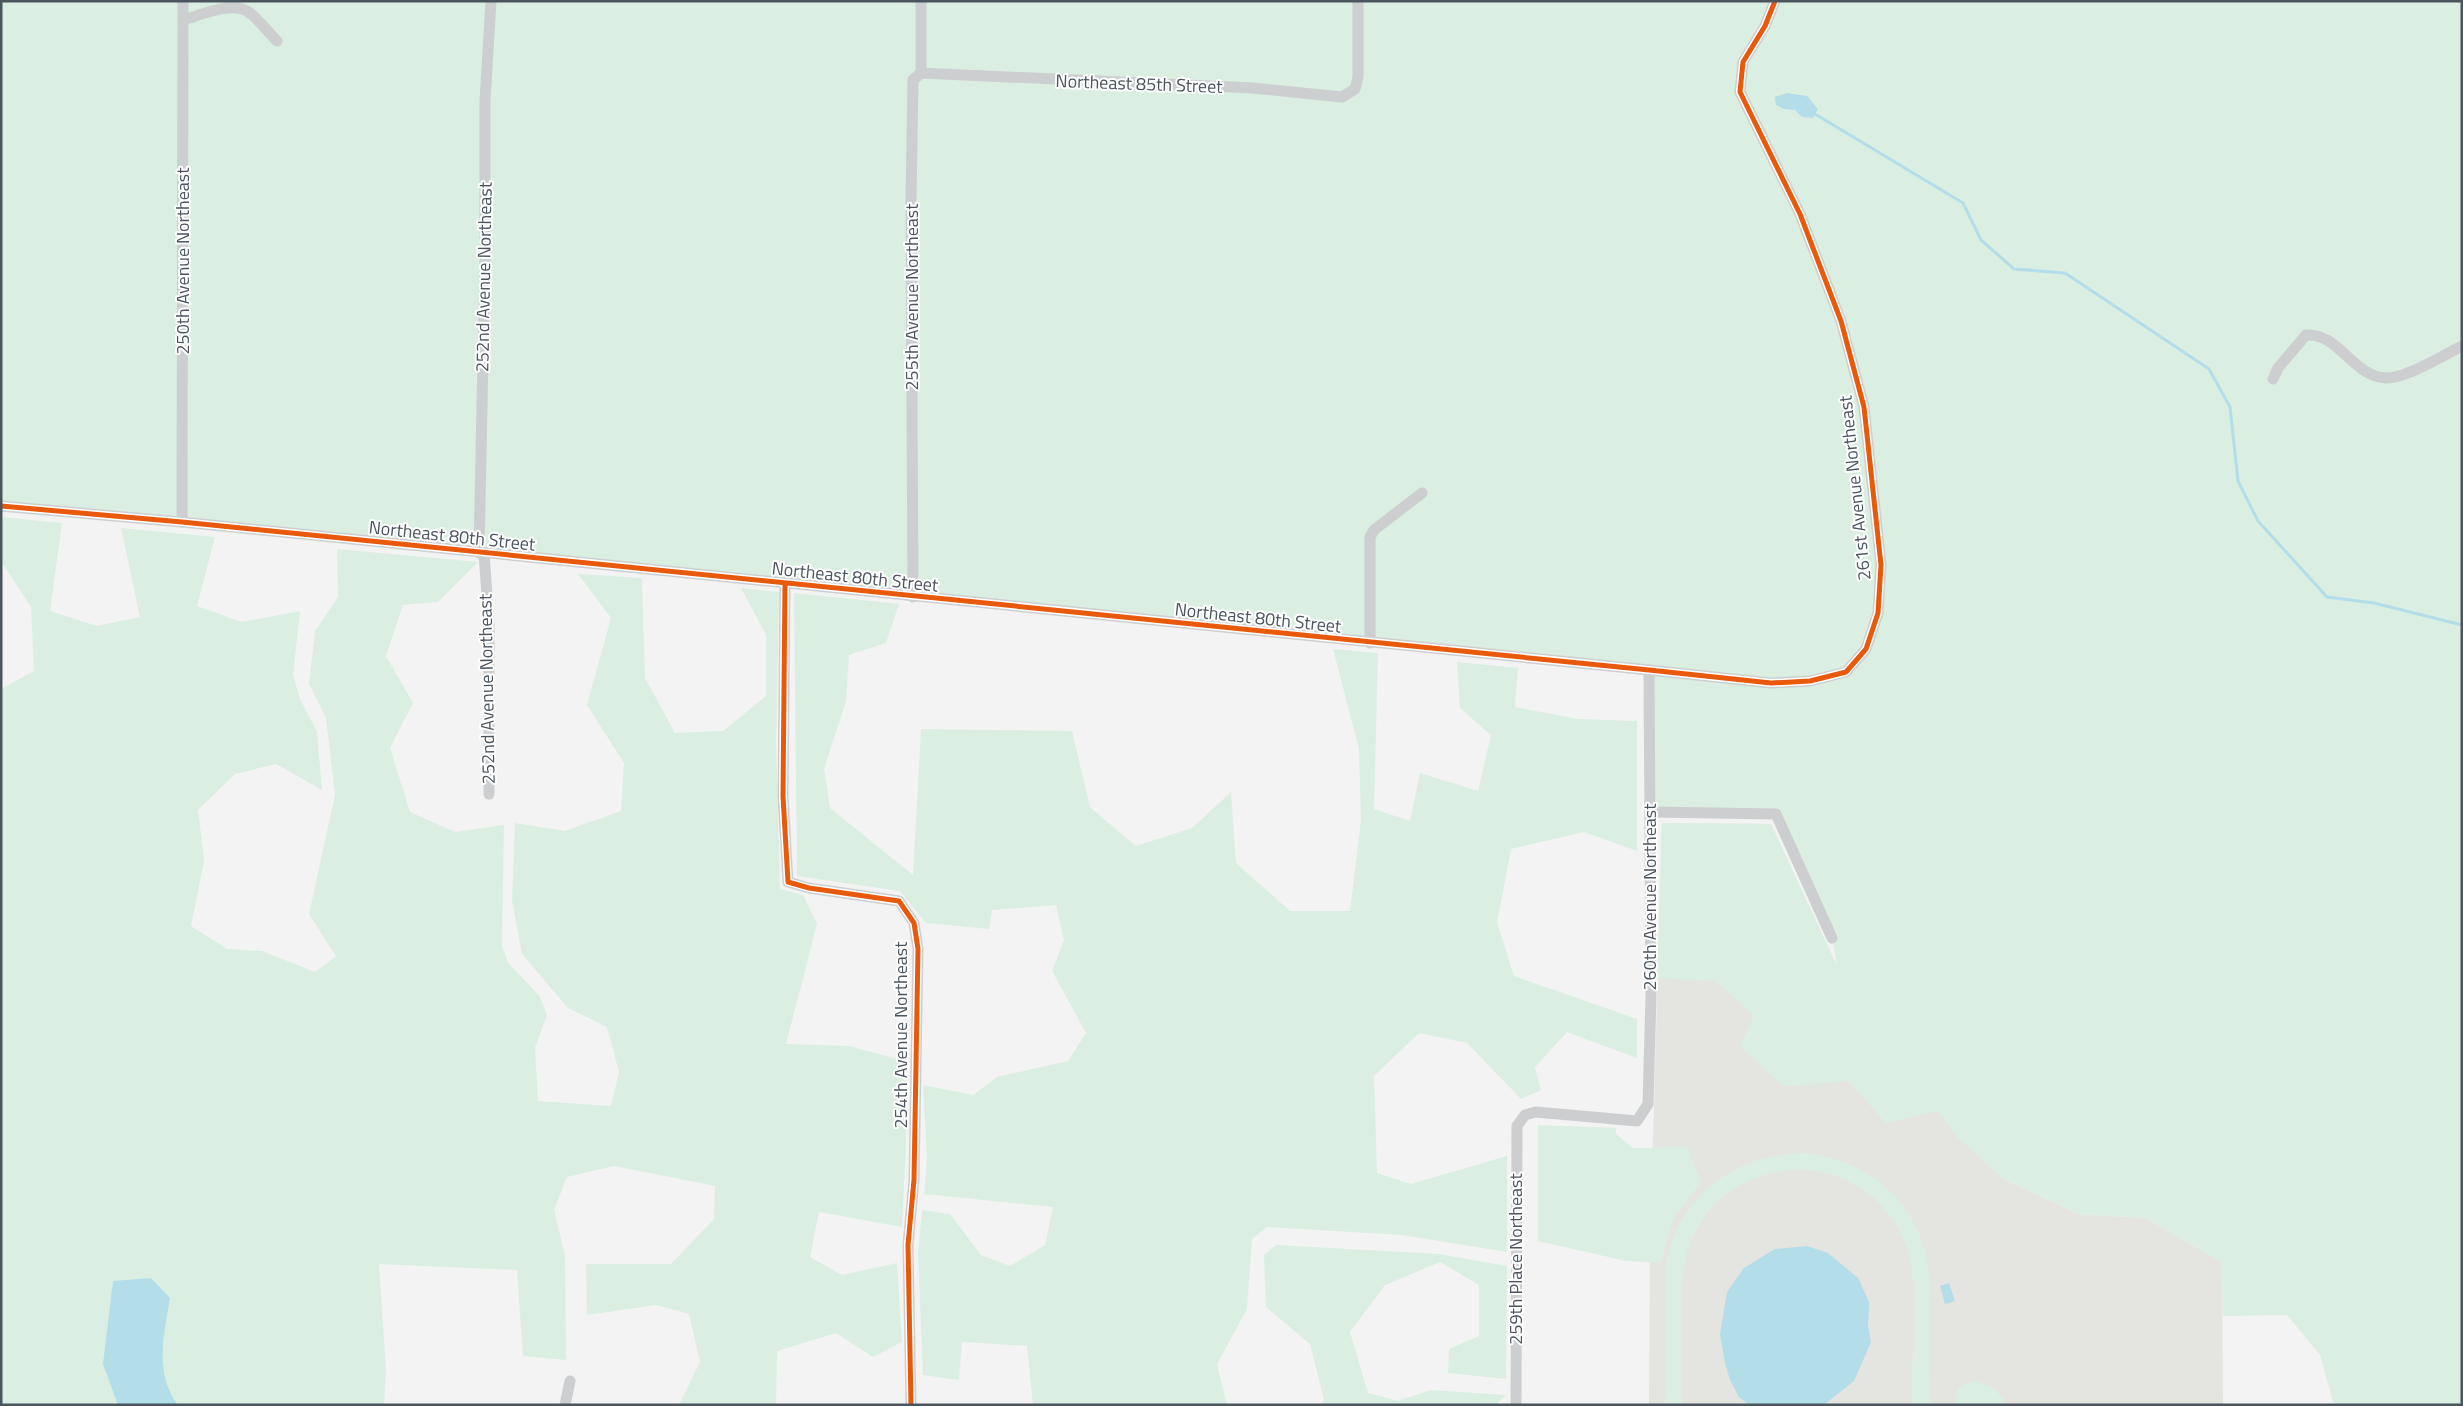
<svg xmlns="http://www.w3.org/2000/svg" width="2463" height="1406" viewBox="0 0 2463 1406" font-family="'Titillium Web',sans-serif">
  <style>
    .commercial { fill: #e4e4e1 }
    .green { fill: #daefe2 }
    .water { fill: #b3dde8 }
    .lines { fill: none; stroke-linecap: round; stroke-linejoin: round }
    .stream { stroke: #b3dde8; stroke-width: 3 }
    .minor { stroke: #cdced0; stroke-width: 11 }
    .cycleway-casing { stroke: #fff; stroke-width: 8 }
    .cycleway { stroke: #e8590c; stroke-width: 5 }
    .labels { text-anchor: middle; stroke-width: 4; stroke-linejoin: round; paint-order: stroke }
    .street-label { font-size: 18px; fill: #4b555e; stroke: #fff }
  </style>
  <rect width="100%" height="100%" fill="#f3f3f3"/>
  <path class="commercial" d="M1662 823 1771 824 1838 969 2002 1178 2078 1214 2145 1218 2222 1262 2223 1405H1649L1650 1246Z"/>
  <g class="green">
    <path d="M1 1H2462V1405H2338L2333 1402 2320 1355 2287 1315 2223 1316 2222 1262 2145 1218 2078 1214 2002 1178 1957 1137 1938 1111 1886 1123 1848 1081 1783 1086 1740 1046 1754 1016 1716 981 1657 978 1662 823 1771 824 1837 966 1832 938 1776 814 1650 812 1649 670 1 506Z"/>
    <path d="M1 517 62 523 50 611 97 626 140 617 121 528 215 537 197 606 242 622 300 611 293 675 300 699 317 732 322 790 276 764 235 774 198 810 204 861 191 926 227 949 262 951 315 972 336 956 309 914 335 795 326 718 309 684 315 631 338 597 337 549 478 562 438 602 403 605 386 656 413 703 390 748 410 812 455 832 504 825 502 945 508 963 539 995 547 1015 535 1048 538 1101 611 1106 619 1072 607 1027 568 1008 522 954 512 900 515 823 565 831 621 811 624 763 587 705 611 618 578 574 642 578 645 678 675 733 723 731 766 696V635L741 588 779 592 776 744 780 889 803 895 817 924 786 1044 849 1046 905 1061 906 1144 902 1227 819 1212 810 1257 842 1275 897 1263 902 1342 873 1357 836 1333 777 1351 776 1405H679L700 1362 689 1314 656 1305 587 1315 586 1264H671L714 1219 715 1186 614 1166 567 1177 554 1210 565 1255 566 1360 523 1356 517 1270 379 1264 386 1370 384 1405H1V689L34 671 31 607 1 561Z"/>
    <path d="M794 593 899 604 886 643 849 655 846 701 824 769 830 808 913 875 921 729 1072 731 1090 807 1136 846 1192 828 1231 792 1236 863 1290 911H1350L1361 820 1359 749 1333 649 1378 653 1374 809 1410 821 1420 773 1478 791 1491 735 1460 708 1457 662 1518 668 1515 707 1578 719 1637 721V851L1584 832 1511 849 1497 923 1514 976 1637 1019V1058L1567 1032 1535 1067 1541 1090 1521 1099 1467 1043 1419 1033 1374 1076 1377 1173 1411 1184 1507 1156V1252L1402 1235 1267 1227 1252 1239 1247 1309 1217 1364 1227 1405H1033L1027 1346 962 1342 959 1380 923 1375 918 1254 922 1210 950 1214 981 1255 1010 1266 1045 1245 1053 1207 924 1194 927 1158 923 1085 973 1095 997 1077 1068 1061 1086 1033 1052 971 1064 940 1056 905 992 910 989 929 926 923 900 891 797 876Z"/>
    <path d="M1538 1125 1616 1128V1134L1633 1148 1687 1147 1701 1182 1673 1219 1661 1263 1626 1261 1538 1241Z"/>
    <path d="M1806 1153C1866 1160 1916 1199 1927 1261 1931 1278 1929 1296 1929 1314 1929 1344 1929 1374 1930 1405H1912C1912 1377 1913 1349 1913 1321 1913 1296 1915 1267 1905 1243 1865 1143 1726 1147 1689 1246 1680 1270 1682 1297 1682 1321 1682 1349 1682 1377 1682 1405H1665C1666 1373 1666 1341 1666 1309 1666 1293 1664 1275 1667 1260 1681 1192 1740 1153 1806 1153Z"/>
    <path d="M1276 1245 1439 1254 1507 1266 1506 1379 1448 1373 1449 1349 1479 1336V1285L1440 1262 1385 1285 1350 1332 1368 1393 1398 1401 1431 1390 1506 1395 1496 1405H1320L1324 1400 1310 1344 1266 1307 1264 1255Z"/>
    <path d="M1973 1381 1992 1387 2009 1405H1954L1958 1388Z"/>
  </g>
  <g class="water">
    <path d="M1787 93 1807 96 1818 109 1813 118 1802 117 1795 110 1784 109 1776 105 1775 97Z"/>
    <path d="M1807 1246 1828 1253 1858 1278 1869 1302 1868 1326 1871 1342 1854 1381 1825 1404 1749 1405 1739 1397 1730 1380 1725 1363 1720 1334 1727 1292 1744 1268 1775 1249Z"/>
    <path d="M151 1278 170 1298C164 1334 154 1374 178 1405H118L103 1364 113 1281Z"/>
    <path d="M1949 1283 1955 1301 1945 1304 1940 1286Z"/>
  </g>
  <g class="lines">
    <path class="stream" d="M1815 114 1963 203 1981 240 2014 269 2065 273 2209 369 2230 407 2238 481 2258 521 2327 597 2374 603 2462 625"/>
    <g class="minor">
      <path d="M183 20C202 15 232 0 250 13 260 21 268 32 277 41"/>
      <path d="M921 73 1253 88 1342 97 1355 89 1358 77V1"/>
      <path d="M2273 379 2278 368 2306 335C2343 332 2356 389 2399 376 2420 370 2442 356 2462 346"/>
      <path d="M1 506 182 522 1649 670 1771 683 1810 681 1846 672 1866 649 1878 613 1881 565 1864 407 1841 321 1800 214 1740 92 1743 62 1765 26 1775 1"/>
      <path d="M182 522 183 1"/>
      <path d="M479 553 485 258V100L491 1"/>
      <path d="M484 553 489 625V794"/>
      <path d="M785 584 783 796 788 882 809 888 899 901 914 923 918 949 914 1180 908 1245 911 1405"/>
      <path d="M913 597 911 201 913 80 921 73V1"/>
      <path d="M1370 643V537L1374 530 1422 493"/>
      <path d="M1650 812 1776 814 1832 938"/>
      <path d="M565 1405 570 1381"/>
      <path d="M1516 1405 1517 1126 1525 1115 1536 1112 1637 1121 1648 1104 1651 996 1649 670"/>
    </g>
    <defs>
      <g id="cycleway">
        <path d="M1 506 182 522 1649 670 1771 683 1810 681 1846 672 1866 649 1878 613 1881 565 1864 407 1841 321 1800 214 1740 92 1743 62 1765 26 1775 1"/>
        <path d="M785 584 783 796 788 882 809 888 899 901 914 923 918 949 914 1180 908 1245 911 1405"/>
      </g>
    </defs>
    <use href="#cycleway" class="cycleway-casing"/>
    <use href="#cycleway" class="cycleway"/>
  </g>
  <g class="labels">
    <g class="street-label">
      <text transform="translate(1139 84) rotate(2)" y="6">Northeast 85th Street</text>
      <text transform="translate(183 261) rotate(-90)" y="6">250th Avenue Northeast</text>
      <text transform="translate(484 277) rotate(-89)" y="6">252nd Avenue Northeast</text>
      <text transform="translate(912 297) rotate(-90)" y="6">255th Avenue Northeast</text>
      <text transform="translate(1855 488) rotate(-96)" y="6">261st Avenue Northeast</text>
      <text transform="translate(452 536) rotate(6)" y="6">Northeast 80th Street</text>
      <text transform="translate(855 577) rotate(6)" y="6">Northeast 80th Street</text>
      <text transform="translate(1258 618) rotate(6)" y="6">Northeast 80th Street</text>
      <text transform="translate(487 689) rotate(-91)" y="6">252nd Avenue Northeast</text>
      <text transform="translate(1650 897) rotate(-90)" y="6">260th Avenue Northeast</text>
      <text transform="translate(901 1035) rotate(-90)" y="6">254th Avenue Northeast</text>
      <text transform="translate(1516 1259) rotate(-90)" y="6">259th Place Northeast</text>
    </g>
  </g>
  <rect width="2463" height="1406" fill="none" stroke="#4b555e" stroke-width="5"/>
</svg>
